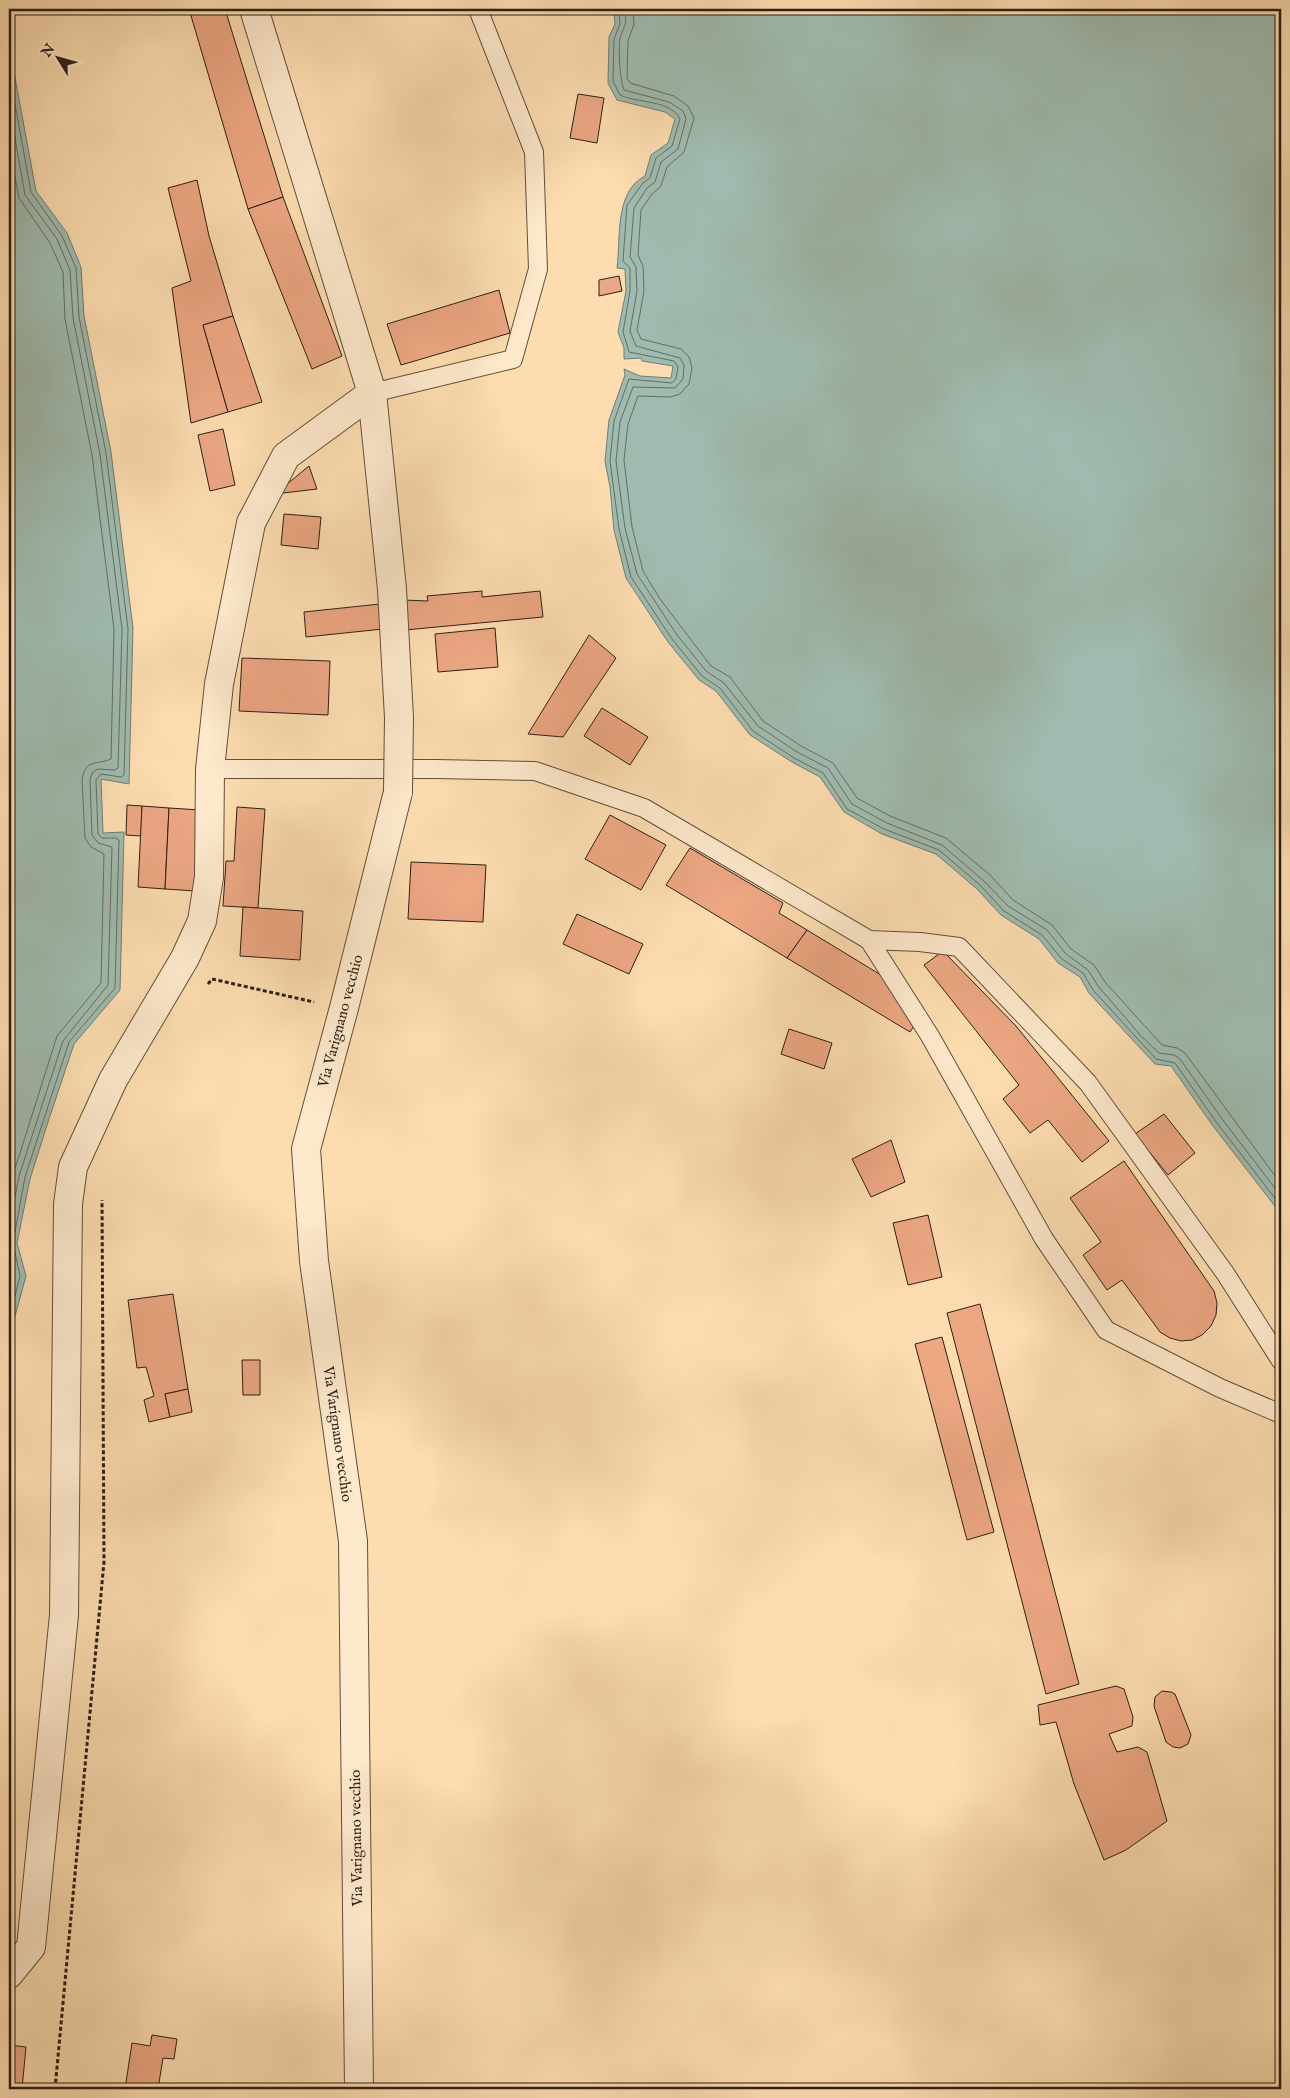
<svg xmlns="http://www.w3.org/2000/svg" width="1290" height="2098" viewBox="0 0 1290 2098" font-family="'IM FELL English',serif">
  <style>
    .water { fill: #9fbbaf; stroke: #717c72 }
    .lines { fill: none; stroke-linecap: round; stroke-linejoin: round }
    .shore { stroke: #666c63; stroke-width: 1 }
    .building { fill: #eca783; stroke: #2d1e17 }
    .service-casing { stroke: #614e3d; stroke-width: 20 }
    .minor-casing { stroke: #614e3d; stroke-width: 30 }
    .path { stroke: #2d1e17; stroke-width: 3; stroke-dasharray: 4 2.5; stroke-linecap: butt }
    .service { stroke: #fee9cc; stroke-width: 18 }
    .minor { stroke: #fee9cc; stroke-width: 28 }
    .minor-bridge-casing { stroke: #614e3d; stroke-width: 30; stroke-linecap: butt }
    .minor-bridge { stroke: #fee9cc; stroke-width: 28 }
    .labels { text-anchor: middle; stroke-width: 4; stroke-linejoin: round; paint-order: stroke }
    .street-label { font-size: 15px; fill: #2d1e17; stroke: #fee9cc }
  </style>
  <rect width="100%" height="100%" fill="#fdddb0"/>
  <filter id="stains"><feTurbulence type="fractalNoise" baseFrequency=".004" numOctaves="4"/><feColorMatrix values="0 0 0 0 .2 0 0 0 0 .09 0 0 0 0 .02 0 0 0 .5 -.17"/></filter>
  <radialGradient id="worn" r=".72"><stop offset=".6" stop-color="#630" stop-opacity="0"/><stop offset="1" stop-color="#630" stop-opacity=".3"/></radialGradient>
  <g class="water">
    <path d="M614 9H1281V1214L1213 1126 1171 1066 1155 1064 1089 993 1080 977 1058 963 1039 939 1001 915 977 889 936 854 882 834 844 812 820 777 792 762 750 735 716 691 699 680 668 642 626 578 614 530 610 487 605 461 609 420 625 375 624 369 640 376 671 378 673 366 642 361 641 358 624 359V348L618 332 626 291 625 269 617 268C621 238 614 192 645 176L651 155 668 143 675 119 665 112 617 100 608 83 609 37 615 24Z"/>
    <path d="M9 45 36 191 67 233 81 267 84 316 111 452 133 628 129 784 101 779 103 833 124 832 120 990 74 1044 47 1125 30 1179 17 1243 26 1276 14 1320 9 1331Z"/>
  </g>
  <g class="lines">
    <g class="shore">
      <path d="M619 9 620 24 614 39 613 81 620 95C636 103 672 100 680 119L672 146 656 158 650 178 643 183 627 205 623 261 630 268V291L623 332 629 352 674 361 678 367 676 379 672 383 629 379 614 421 610 461 619 529 631 577 672 639 702 676 720 688 753 731 794 758 823 773 847 809 884 829 939 850 980 885 1004 911 1042 935 1062 959 1083 973 1093 990 1156 1059 1175 1063 1217 1123 1281 1206"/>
      <path d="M625 9C627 28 624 24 620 39 618 49 620 81 624 90L669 102 683 111 686 119 678 149 661 162 655 182 647 188 634 208 630 257 636 267 637 291 630 331 636 346 680 358 684 365 683 379 675 388 633 387 620 422 616 461 625 528 637 574 677 635 706 671 724 683 758 726 797 752 828 768 852 804 887 823 942 845 984 881 1008 906 1047 930 1066 954 1088 970 1098 986 1141 1036 1159 1053 1174 1055 1180 1059 1222 1119 1281 1196"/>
      <path d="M633 9 634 24 628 41 627 78 630 83 674 96 688 106 694 118 684 152 667 167 661 186 652 194 641 210 638 255 643 266 644 291 637 330 641 339 681 349 689 357 692 368 689 384 680 394 670 397 638 396 628 424 624 460 632 527 643 571 660 599 711 666 730 677 763 721 801 746 833 763 857 798 890 816 946 838 990 875 1013 900 1052 925 1071 949 1094 965 1105 982 1162 1045 1177 1048 1185 1053 1281 1184"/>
      <path d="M9 71 31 192 62 236 76 268 79 317 106 453 128 629 124 775 121 777 101 774 96 780 98 834 102 838H116L119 840 115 988 69 1042 25 1177 13 1243 20 1276 9 1320"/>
      <path d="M9 104 25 195 57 239 70 270 73 318 100 454 122 629 118 768 115 770 98 769 92 773 90 780 92 835 98 843 112 847 108 985 63 1041 19 1176 9 1229"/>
      <path d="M9 144 19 198 50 243 63 272 65 319 92 455 114 629 111 759C98 765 85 758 82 780L85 838 91 847 104 854 101 983 57 1036 9 1188"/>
    </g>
  </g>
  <g class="building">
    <path d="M189 9H225L283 197 248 209Z"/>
    <path d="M578 94 604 98 597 143 570 138Z"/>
    <path d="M197 180 209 236 233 316 203 325 228 412 191 423 172 288 191 281 168 188Z"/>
    <path d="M283 197 342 356 312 369 248 209Z"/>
    <path d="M619 276 622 291 599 296V280Z"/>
    <path d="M499 290 510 333 401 365 387 324Z"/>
    <path d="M233 316 262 402 228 412 203 325Z"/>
    <path d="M223 429 235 485 210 491 198 435Z"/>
    <path d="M309 466 317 489 275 494Z"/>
    <path d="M284 514 321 517 318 549 281 545Z"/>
    <path d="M482 591V597L540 591 543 617 405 630 403 600 428 601 427 596Z"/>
    <path d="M380 604 383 629 306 637 304 612Z"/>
    <path d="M495 628 498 667 438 672 435 634Z"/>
    <path d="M589 635 616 658 563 737 528 734Z"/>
    <path d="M242 658 330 661 328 715 239 711Z"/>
    <path d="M602 708 648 737 630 765 584 736Z"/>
    <path d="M127 805 142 806 141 836 126 835Z"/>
    <path d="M142 806 169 808 165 889 138 887Z"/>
    <path d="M237 807 265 809 258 908 223 906 226 861H234Z"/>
    <path d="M169 808 200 810 196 891 165 889Z"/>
    <path d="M610 815 666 845 641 890 585 859Z"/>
    <path d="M690 848 783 903 779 913 807 930 787 958 666 885Z"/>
    <path d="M411 862 486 865 483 922 408 919Z"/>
    <path d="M243 907 303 911 300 960 240 956Z"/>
    <path d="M577 914 643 944 629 974 563 944Z"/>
    <path d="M807 930 899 986 916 1023 910 1032 787 958Z"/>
    <path d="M943 951 1016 1026 1109 1141 1082 1162 1048 1120 1030 1133 1003 1099 1019 1085 924 965Z"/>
    <path d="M789 1029 832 1043 824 1069 781 1054Z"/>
    <path d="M1164 1114 1195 1153 1168 1175 1135 1134Z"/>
    <path d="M891 1140 905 1182 871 1197 852 1159Z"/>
    <path d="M1124 1161 1214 1291 1217 1303 1216 1315 1211 1326 1202 1335 1192 1340 1181 1341 1170 1338 1160 1332 1122 1280 1107 1290 1083 1255 1101 1242 1070 1198Z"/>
    <path d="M928 1215 942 1277 908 1285 893 1223Z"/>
    <path d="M173 1294 188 1389 165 1394 170 1417 149 1422 144 1400 154 1396 146 1367 137 1368 128 1300Z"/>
    <path d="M980 1304 1079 1684 1046 1694 947 1313Z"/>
    <path d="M942 1337 994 1532 967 1540 915 1344Z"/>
    <path d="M242 1360H260V1395H243Z"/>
    <path d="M188 1389 192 1412 170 1417 165 1394Z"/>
    <path d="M1116 1686 1124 1689 1133 1717 1132 1726 1109 1734 1117 1752 1138 1747 1147 1752 1167 1821 1126 1850 1104 1860 1074 1784 1056 1722 1040 1725 1038 1705Z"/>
    <path d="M1162 1691 1171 1692 1175 1694 1191 1735 1188 1744 1180 1748 1173 1747 1166 1742 1154 1706 1155 1697Z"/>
    <path d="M152 2035 177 2039 174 2059 163 2058 158 2089H125L132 2043 150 2046Z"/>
    <path d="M9 2045 26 2047 22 2089H9Z"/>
  </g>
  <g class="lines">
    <defs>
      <g id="service">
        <path d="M372 393 513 359 538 269 534 152 478 9"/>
        <path d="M210 769H436L535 771 644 808 869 940 920 942 959 947 1088 1083 1225 1273 1281 1361"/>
        <path d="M869 940 930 1036 1044 1239 1106 1330 1220 1388 1281 1414"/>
      </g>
      <g id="minor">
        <path d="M372 393 392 589 399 718"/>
        <path d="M9 1974 31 1947 64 1615 68 1204 73 1167 113 1080 185 958 202 921 209 877 210 769 219 684 251 523 286 456 372 393 254 9"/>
        <path d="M359 2089 353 1541 314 1261 306 1149 344 1008 398 792"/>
      </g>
    </defs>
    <use href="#service" class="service-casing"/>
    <use href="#minor" class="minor-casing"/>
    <g class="path">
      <path d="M208 984 212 979 314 1002"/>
      <path d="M55 2089 104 1562 102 1200"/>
    </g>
    <use href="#service" class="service"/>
    <use href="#minor" class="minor"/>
    <defs>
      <path id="minor-bridge" d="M398 792 399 718"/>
    </defs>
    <use href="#minor-bridge" class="minor-bridge-casing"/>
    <use href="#minor-bridge" class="minor-bridge"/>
  </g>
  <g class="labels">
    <g class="street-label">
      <text transform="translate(340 1021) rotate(-75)" y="5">Via Varignano vecchio</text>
      <text transform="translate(338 1434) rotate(82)" y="5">Via Varignano vecchio</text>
      <text transform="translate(356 1838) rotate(-91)" y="5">Via Varignano vecchio</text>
    </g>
  </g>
  <rect width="1290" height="2098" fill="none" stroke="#fdddb0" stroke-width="30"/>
  <rect x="10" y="10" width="1270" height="2078" fill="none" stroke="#2d1e17" stroke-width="2.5"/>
  <rect x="15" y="15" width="1260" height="2068" fill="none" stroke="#2d1e17"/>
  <g transform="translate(58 58) rotate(307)" stroke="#fee9cc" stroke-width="4" paint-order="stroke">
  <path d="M0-4L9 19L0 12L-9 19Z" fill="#2d1e17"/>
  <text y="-8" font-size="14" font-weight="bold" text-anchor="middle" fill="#2d1e17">N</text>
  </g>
  <rect width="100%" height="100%" filter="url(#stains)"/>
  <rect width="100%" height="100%" fill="url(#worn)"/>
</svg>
